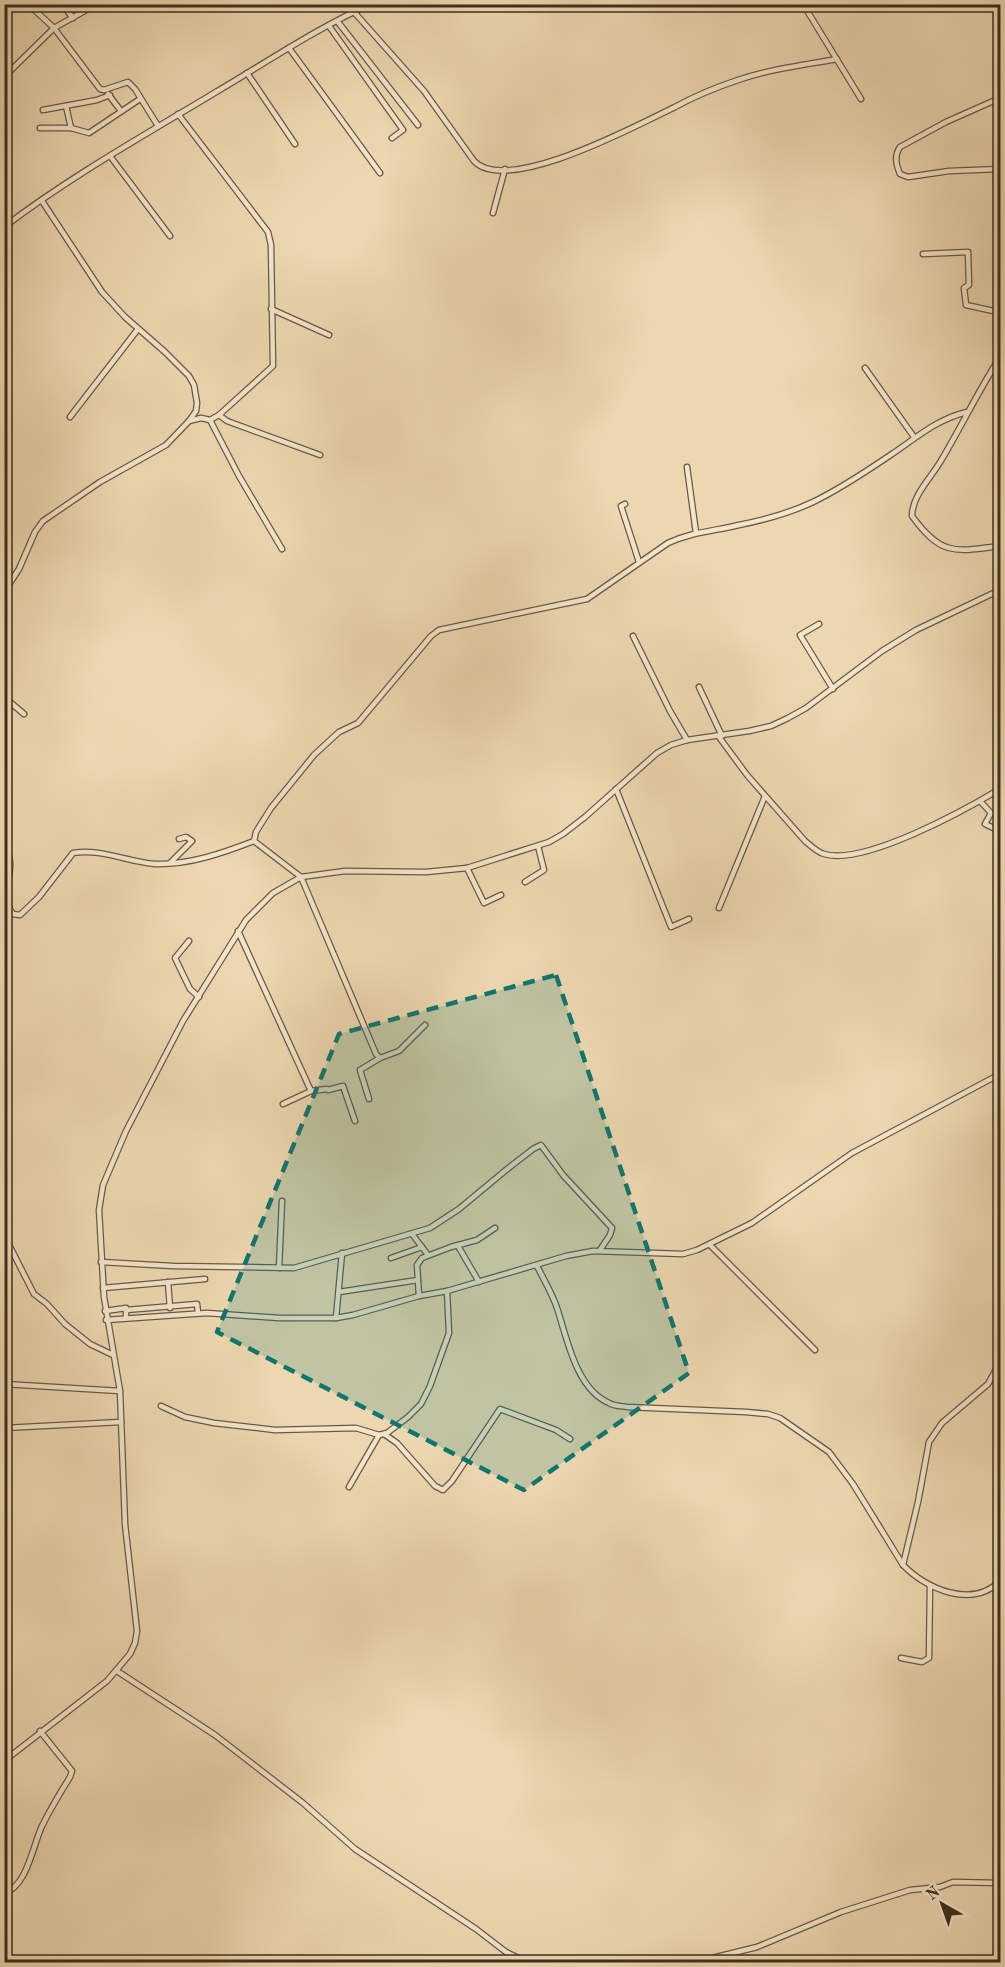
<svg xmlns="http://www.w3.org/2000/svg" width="1005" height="1967" font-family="'Old Standard TT',serif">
<rect width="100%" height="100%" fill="#edd7b0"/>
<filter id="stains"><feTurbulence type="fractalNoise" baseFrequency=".00333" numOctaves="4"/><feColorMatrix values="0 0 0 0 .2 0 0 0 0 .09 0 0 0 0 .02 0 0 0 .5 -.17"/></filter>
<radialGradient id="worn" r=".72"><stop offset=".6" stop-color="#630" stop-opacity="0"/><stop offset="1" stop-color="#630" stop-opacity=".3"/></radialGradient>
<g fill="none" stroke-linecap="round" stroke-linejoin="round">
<defs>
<g id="minor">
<polyline points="28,4 54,28 100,89 104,90 128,82 135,89 158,126"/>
<polyline points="62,4 73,18"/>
<polyline points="345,4 351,13"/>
<polyline points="803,4 861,99"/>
<path d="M 354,12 L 424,91 L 474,161 C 507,196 639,124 675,107 C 695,96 717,87 738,80 C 770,69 804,65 837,59"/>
<polyline points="338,22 418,125"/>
<polyline points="329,26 403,130 392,138"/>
<polyline points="289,48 380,173"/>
<polyline points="247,73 295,144"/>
<polyline points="4,77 54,28 97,4"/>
<polyline points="108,94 121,111"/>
<path d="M 1000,98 L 946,122 L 900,147 C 894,156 896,164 900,174 L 908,177 L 949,171 L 1000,169"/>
<polyline points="66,106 71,128"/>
<polyline points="43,110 97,100 110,95"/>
<polyline points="178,114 268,232 271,245 273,366 219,415 210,420 201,418 189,421"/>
<polyline points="40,128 71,128 89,133 140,99"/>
<polyline points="110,156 170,236"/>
<polyline points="493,213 505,169"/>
<path d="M 4,227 C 71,176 145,135 216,92 C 267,62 317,28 371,4"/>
<polyline points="923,254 968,252 969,285 964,288 966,305 998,312 1000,320"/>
<polyline points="271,309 329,335"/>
<path d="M 1000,357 C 979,390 962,425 942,459 C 932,477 912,495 912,516 C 941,556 955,552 1000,546"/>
<polyline points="865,368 914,437"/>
<polyline points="219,415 227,421 320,455"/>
<polyline points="70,417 138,329"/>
<polyline points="210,420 239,476 282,549"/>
<polyline points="687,467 696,533"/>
<polyline points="625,504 621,506 639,562"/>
<polyline points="4,592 19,569 35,532 43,521 100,482 166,445 189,421 196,411 197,403 194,385 189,376 165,352 125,317 102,292 42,201"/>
<polyline points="819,624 800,635 833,689"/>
<polyline points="633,636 670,711 687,740"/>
<polyline points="699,687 722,736"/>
<polyline points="4,697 24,714"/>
<path d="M 719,737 L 747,775 L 805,841 C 811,846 817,852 824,854 C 864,866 965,810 1000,789"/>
<polyline points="616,789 671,927 689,919"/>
<polyline points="980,801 991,813 985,824 1000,831"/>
<path d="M 254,841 L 256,832 L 271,808 L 314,755 L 339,732 L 358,723 L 431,636 L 439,630 L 587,599 L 668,543 C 691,532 715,531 739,525 C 764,520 790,513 813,502 C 840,489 867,471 892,454 C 916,438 937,419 967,412"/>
<path d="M 4,842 C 7,848 9,855 10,862 C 11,881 0,897 13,914 L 20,915 L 39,897 L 73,853 C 100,848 128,862 155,864 C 189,865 223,853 254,841 L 301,877 L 376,1054 L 380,1058 L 399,1051 L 425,1025"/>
<polyline points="170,863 192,841 186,837 179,839"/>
<polyline points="467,868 484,903 501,895"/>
<polyline points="525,882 544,870 538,846"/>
<polyline points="719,908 765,796"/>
<polyline points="238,931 311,1091"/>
<polyline points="189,941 175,958 190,989 199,997"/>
<polyline points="369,1099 360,1070 380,1058"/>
<polyline points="283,1104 311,1091 327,1089 328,1090 343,1086 355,1121"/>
<polyline points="412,1234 428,1255"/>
<polyline points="4,1235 34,1294 47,1304 65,1324 90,1344 113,1355"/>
<polyline points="710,1245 815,1350"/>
<polyline points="458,1246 479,1282"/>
<polyline points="391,1258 422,1247"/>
<polyline points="101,1262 173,1266 294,1268 430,1228 459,1209 506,1170 533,1149 541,1145 563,1175 612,1228 610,1235 600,1250"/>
<path d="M 537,1266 C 544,1280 552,1293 557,1308 C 567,1338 576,1389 609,1403 C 614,1406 621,1406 627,1407 L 746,1412 L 768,1414 L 780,1418 L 829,1452 L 853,1484 L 903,1565 C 926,1589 972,1609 1000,1581"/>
<polyline points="279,1268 282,1201"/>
<polyline points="168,1282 170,1308"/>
<polyline points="103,1288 205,1279"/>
<polyline points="339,1292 418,1280"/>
<polyline points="419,1296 417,1265 422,1258 451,1247 477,1240 495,1228"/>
<polyline points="126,1310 197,1304 198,1313"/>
<polyline points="105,1311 126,1308 126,1318"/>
<polyline points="336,1318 342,1253"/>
<polyline points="106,1320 207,1313 279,1318 336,1318 353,1315 419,1296 447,1291 566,1256 593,1251 683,1254 697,1250 752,1223 852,1153 1000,1074"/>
<polyline points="4,1384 120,1391"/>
<polyline points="161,1406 185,1417 214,1423 275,1430 356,1428 379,1435 387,1433 408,1417 421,1404 430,1386 449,1333 447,1291"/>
<polyline points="4,1428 121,1422"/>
<polyline points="384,1434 397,1443 435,1486 443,1490 452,1481 500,1409 556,1430 570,1439"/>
<polyline points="349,1487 379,1435"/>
<polyline points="903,1565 918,1502 929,1442 942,1423 988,1384 1000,1362"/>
<polyline points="901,1658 922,1662 929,1658 930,1586"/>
<polyline points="117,1671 215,1735 303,1803 355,1849 476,1929 506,1952 526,1962"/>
<polyline points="4,1761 107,1681 130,1654 135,1643 137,1631 125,1524 120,1391 104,1297 99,1210 103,1185 126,1131 183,1021 246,920 273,893 301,877 345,871 426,872 467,868 549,842 563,834 585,817 657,753 671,745 687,740 749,731 771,726 788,718 806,708 882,651 916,630 1000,590"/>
<path d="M 4,1893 C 27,1887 33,1845 42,1826 C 50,1810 60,1793 70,1777 L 72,1771 L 40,1731"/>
<polyline points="696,1962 757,1947 841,1912 910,1890 940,1887 953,1882 1000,1883"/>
</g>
</defs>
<use href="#minor" stroke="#6a5944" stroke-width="7"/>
<use href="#minor" stroke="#f3e5cc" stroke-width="4.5"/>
</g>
<path fill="#0f766e" fill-opacity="0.2" stroke="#0f766e" stroke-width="4.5" stroke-dasharray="12 8" stroke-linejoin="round" d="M 556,975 L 689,1373 L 524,1490 L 217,1332 L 339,1034 Z"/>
<rect width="1005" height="1967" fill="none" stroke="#edd7b0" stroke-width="24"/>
<rect x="6" y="6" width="993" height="1955" fill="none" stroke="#3e2f20" stroke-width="3"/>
<rect x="12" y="12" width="981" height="1943" fill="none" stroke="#3e2f20" stroke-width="1.5"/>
<g transform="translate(942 1904) rotate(320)" stroke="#f3e5cc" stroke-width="4.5" paint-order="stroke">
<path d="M0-4.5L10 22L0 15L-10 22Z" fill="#3e2f20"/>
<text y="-9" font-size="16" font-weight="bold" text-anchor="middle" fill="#3e2f20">N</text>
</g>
<rect width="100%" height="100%" filter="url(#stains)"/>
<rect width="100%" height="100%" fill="url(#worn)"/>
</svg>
